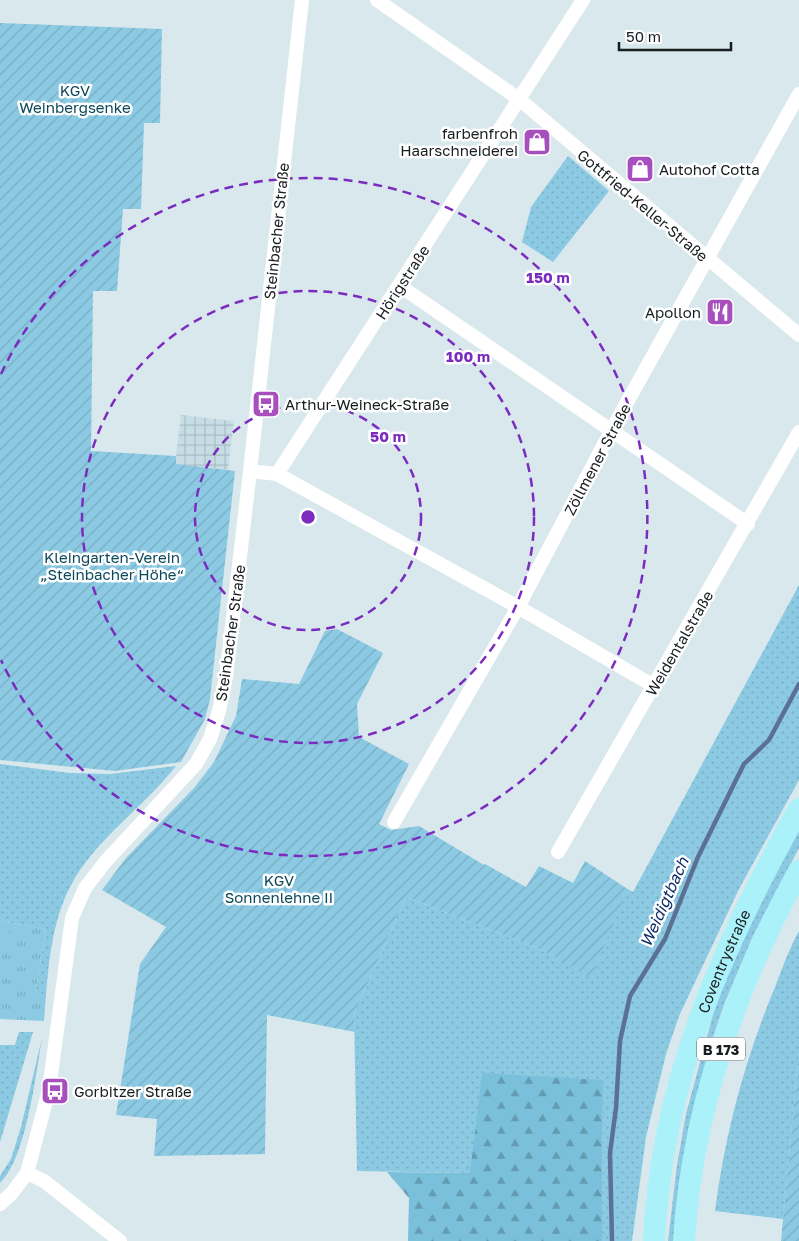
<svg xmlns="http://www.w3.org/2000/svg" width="799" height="1241" font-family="'Golos Text',sans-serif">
<defs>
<pattern id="industrial-grid" width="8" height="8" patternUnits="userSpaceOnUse" patternTransform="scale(1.25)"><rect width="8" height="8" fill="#c7dde6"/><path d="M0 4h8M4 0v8" fill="none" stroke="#aabdc5"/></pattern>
<pattern id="grass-dots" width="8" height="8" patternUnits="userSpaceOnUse" patternTransform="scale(1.25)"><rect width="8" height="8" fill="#8ccae3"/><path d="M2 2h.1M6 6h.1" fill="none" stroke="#78adc2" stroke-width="1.8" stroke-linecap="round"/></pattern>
<pattern id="forest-firs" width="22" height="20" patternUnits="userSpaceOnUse" patternTransform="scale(1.25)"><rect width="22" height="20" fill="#7ac0db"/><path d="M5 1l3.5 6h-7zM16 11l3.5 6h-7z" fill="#639bb1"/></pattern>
<pattern id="park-tufts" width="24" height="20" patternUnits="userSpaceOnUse" patternTransform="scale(1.25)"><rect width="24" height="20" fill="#8ccae3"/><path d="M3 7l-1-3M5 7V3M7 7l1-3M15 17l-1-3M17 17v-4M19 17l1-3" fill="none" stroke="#78adc2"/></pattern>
<pattern id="garden-furrows" width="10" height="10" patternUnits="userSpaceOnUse" patternTransform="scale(1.25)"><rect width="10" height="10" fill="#8ccae3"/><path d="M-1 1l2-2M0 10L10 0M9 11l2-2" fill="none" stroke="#78adc2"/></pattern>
</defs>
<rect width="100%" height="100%" fill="#d9e8ed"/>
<polygon fill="url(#industrial-grid)" points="181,415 234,421 228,470 175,464"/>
<g fill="url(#grass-dots)">
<polygon points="568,156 609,191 553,262 522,242 531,207"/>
<polygon points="799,585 799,780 739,889 679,1016 666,1054 646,1137 632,1241 602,1241 603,1080 471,1173 357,1171 354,1015 406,897 542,950 591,977 626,888 633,892"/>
<path d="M 0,764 L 70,773 L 110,774 L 176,766 C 143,808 94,840 70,887 C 53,920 49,959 46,995 L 35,995 L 46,929 L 0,921 Z"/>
<polygon points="799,825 799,848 753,936 725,1002 711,1043 674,1241 668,1241 677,1165 686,1114 721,985"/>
<path d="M 799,931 L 799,1051 L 783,1219 L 715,1211 C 725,1133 745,1059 775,987 C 782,969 789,949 799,931 Z"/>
<polygon points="19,1032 33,1032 0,1142 0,1045 15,1045"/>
<path d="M 42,1038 C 36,1074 26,1159 0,1183 L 0,1176 L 11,1159 L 21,1127 Z"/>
</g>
<polygon fill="url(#forest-firs)" points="482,1073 603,1080 602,1241 408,1241 409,1198 387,1172 470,1173"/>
<polygon fill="url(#park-tufts)" points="0,921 46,929 35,995 46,995 44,1021 0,1019"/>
<g fill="url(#garden-furrows)">
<polygon points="0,23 162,29 160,123 144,123 141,209 123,209 117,291 93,291 91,451 176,456 176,464 235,471 210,699 205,719 181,762 115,771 0,760"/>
<polygon points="337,629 383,653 357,704 359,737 409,764 379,824 391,830 419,826 484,865 485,864 526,887 539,866 573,883 585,861 626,888 624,897 591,978 542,950 406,897 354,1015 355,1032 267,1015 265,1154 154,1156 157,1119 116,1115 140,964 166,927 102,890 126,858 194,788 214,762 236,716 242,679 299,684 325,631"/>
<polygon points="799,1051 799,1241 781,1241 783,1219"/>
</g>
<polygon fill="#8ccae3" points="0,928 10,929 5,953 0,952"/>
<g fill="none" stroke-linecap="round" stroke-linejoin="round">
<polyline stroke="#5b7093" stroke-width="4.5" points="612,1241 610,1153 616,1108 620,1041 630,996 665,939 698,857 736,780 744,764 769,740 799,684"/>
<g stroke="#fff" stroke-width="14">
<polyline points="377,0 519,99 799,335"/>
<polyline points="400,286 748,524"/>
<polyline points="250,471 277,474 583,0"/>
<polyline points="277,474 518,607 654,686"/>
<polyline points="394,822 518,607 611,431 799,94"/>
<polyline points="558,852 799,432"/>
<polyline points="27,1173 44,1181 120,1241"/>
<polyline points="0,1204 12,1193 27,1173 49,1090 72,918 85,888 106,861 196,764 210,739 219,711 226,677 250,471 302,0"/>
</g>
<g stroke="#aaf1fa" stroke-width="22">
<path id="s1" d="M 654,1241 C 661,1083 723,944 799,809"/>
<path d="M 684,1241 C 692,1110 736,985 799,871"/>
</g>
</g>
<g fill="none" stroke="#7b2cbf" stroke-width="2.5" stroke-dasharray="9 6">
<circle cx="308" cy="517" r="113"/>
<circle cx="308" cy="517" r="226"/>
<path d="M1 374A339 339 0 1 1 1 660"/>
</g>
<defs>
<symbol id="shop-square" viewBox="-11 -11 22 22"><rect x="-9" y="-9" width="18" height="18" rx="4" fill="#a750bd" stroke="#fff"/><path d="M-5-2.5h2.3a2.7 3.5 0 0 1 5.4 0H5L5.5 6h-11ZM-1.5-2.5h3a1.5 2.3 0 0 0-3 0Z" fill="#fff"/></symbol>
<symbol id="restaurant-square" viewBox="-11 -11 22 22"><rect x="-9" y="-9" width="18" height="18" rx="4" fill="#a750bd" stroke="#fff"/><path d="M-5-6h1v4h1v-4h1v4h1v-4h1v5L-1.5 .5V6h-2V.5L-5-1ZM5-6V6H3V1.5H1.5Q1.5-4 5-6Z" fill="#fff"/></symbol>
<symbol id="bus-square" viewBox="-11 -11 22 22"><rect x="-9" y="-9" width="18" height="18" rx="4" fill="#a750bd" stroke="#fff"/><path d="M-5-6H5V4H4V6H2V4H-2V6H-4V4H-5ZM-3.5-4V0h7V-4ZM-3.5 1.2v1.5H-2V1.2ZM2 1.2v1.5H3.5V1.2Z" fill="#fff"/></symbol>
</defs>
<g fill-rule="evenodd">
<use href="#shop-square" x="521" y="126" width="32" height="32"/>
<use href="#shop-square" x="624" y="153" width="32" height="32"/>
<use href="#restaurant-square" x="704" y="296" width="32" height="32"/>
<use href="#bus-square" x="250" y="388" width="32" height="32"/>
<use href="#bus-square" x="39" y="1075" width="32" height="32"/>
</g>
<g text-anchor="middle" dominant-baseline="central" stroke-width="5" stroke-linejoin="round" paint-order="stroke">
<rect fill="#fff" stroke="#5d6162" stroke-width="1" x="697" y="1037.5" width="48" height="23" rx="4"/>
<g font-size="14" font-weight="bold" fill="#181d1f">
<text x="721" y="1049">B 173</text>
</g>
<g font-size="15" fill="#0c495c" stroke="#fff">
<text x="75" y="90">KGV<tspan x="75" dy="17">Weinbergsenke</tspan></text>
<text x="112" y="557">Kleingarten-Verein<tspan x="112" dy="17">„Steinbacher Höhe“</tspan></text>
<text x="279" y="880">KGV<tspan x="279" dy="17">Sonnenlehne II</tspan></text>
</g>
<g font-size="15" fill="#181d1f" stroke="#fff" text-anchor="start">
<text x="518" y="133" text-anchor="end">farbenfroh<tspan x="518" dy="17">Haarschneiderei</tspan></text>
<text x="659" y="169">Autohof Cotta</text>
<text x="701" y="312" text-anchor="end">Apollon</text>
<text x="285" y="404">Arthur-Weineck-Straße</text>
<text x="74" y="1091">Gorbitzer Straße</text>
</g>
<g font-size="15" fill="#181d1f" stroke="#fff">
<text transform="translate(643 205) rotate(40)">Gottfried-Keller-Straße</text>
<text transform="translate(276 231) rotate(-84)">Steinbacher Straße</text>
<text transform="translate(402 282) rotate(-57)">Hörigstraße</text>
<text transform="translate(597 459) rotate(-62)">Zöllmener Straße</text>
<text transform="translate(230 633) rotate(-82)">Steinbacher Straße</text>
<text transform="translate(679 643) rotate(-60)">Weidentalstraße</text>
<text stroke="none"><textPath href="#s1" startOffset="290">Coventrystraße</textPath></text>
</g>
<g font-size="16" font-style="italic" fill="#0f2c68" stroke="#fff">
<text transform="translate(664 902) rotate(-66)">Weidigtbach</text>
</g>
</g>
<circle cx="308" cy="517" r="8" fill="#7b2cbf" stroke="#fff" stroke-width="2.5"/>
<g font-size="15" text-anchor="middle" font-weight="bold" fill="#7b2cbf" stroke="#fff" stroke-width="5" stroke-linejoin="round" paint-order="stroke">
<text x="548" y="283">150 m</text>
<text x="468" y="362">100 m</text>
<text x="388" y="442">50 m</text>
</g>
<path d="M619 42v8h112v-8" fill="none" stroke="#181d1f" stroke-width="2.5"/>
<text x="626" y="42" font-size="15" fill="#181d1f" stroke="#ffffff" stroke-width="4" paint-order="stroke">50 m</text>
</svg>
